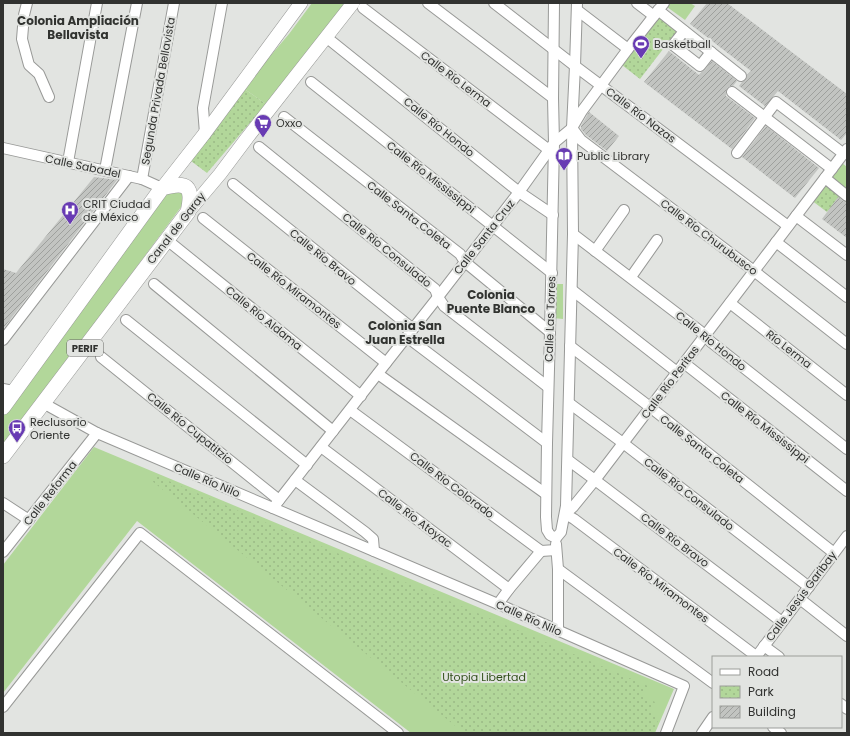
<svg xmlns="http://www.w3.org/2000/svg" width="850" height="736" font-family="Poppins,sans-serif">
<defs>
<pattern id="park-dots" width="8" height="8" patternUnits="userSpaceOnUse"><rect width="8" height="8" fill="#b2d79a"/><path d="M2 2h.1M6 6h.1" fill="none" stroke="#9ab985" stroke-width="1.8" stroke-linecap="round"/></pattern>
<pattern id="building-hatch" width="6" height="6" patternUnits="userSpaceOnUse"><rect width="6" height="6" fill="#c2c4c1"/><path d="M-1 1l2-2M0 6l6-6M5 7l2-2" fill="none" stroke="#9ea09d"/></pattern>
</defs>
<rect width="100%" height="100%" fill="#e2e4e1"/>
<g fill="#b2d79a">
<polygon points="312,3 345,3 266,104 243,88 289,34"/>
<polygon points="670,3 690,3 695,6 685,20 667,7"/>
<polygon points="842,163 847,167 847,190 831,177"/>
<polygon points="169,189 184,191 184,203 3,447 3,414"/>
<polygon points="553,284 563,284 563,319 553,318"/>
<polygon points="94,447 674,689 655,733 411,733 137,521 3,693 3,565"/>
</g>
<g fill="url(#park-dots)">
<polygon points="659,17 677,31 640,79 622,65"/>
<polygon points="243,88 266,104 207,173 191,161"/>
<polygon points="826,181 847,197 847,203 839,197 827,212 811,200"/>
<polygon points="157,476 648,686 643,696 655,702 650,712 659,718 653,733 464,733 152,481"/>
</g>
<g fill="url(#building-hatch)">
<polygon points="707,3 727,3 847,94 847,133 841,140 778,91 765,106 739,86 742,82 746,80 747,75 751,71 690,24"/>
<polygon points="669,51 699,75 702,72 705,70 712,61 737,81 733,86 730,86 727,88 726,92 726,96 755,118 732,149 644,82"/>
<polygon points="589,112 619,136 607,151 586,135 581,129 581,126"/>
<polygon points="766,126 819,168 795,198 742,157"/>
<polygon points="94,177 117,180 3,329 3,269 16,273"/>
<polygon points="838,197 843,201 847,203 847,238 822,219"/>
</g>
<g fill="none" stroke-linecap="round" stroke-linejoin="round">
<defs>
<g id="minor">
<polyline points="27,3 24,15 22,39 29,65 39,74 49,97"/>
<polyline points="428,3 553,98"/>
<polyline points="494,3 575,66 788,226"/>
<polyline points="554,3 553,98 554,143 550,332 547,443 546,517 547,530 550,535 556,538"/>
<polyline points="637,3 654,16"/>
<polyline points="363,8 549,150"/>
<polyline points="577,10 628,49"/>
<polyline points="658,10 741,76"/>
<polyline points="684,31 673,45 700,66 711,52"/>
<polyline points="326,37 519,192 553,215"/>
<polyline points="311,82 552,273"/>
<polyline points="732,92 832,169"/>
<polyline points="284,117 460,254 465,262 550,332"/>
<polyline points="572,128 581,140 754,271 847,344"/>
<polyline points="205,133 203,108 222,3"/>
<polyline points="259,147 435,289 438,297 444,306 548,387"/>
<polyline points="3,148 142,179 162,188"/>
<polyline points="737,153 776,102 844,154"/>
<polyline points="68,162 97,3"/>
<polyline points="105,170 137,3"/>
<polyline points="825,178 847,196"/>
<polyline points="142,179 174,3"/>
<polyline points="233,184 413,329"/>
<polyline points="796,216 847,255"/>
<polyline points="203,218 386,363"/>
<polyline points="573,234 700,331 711,342 847,449"/>
<polyline points="167,240 361,396"/>
<polyline points="776,242 847,297"/>
<polyline points="595,251 624,210"/>
<polyline points="631,277 657,240"/>
<polyline points="154,284 333,431"/>
<polyline points="572,290 677,372"/>
<polyline points="730,303 847,395"/>
<polyline points="126,320 307,465"/>
<polyline points="407,337 547,443"/>
<polyline points="3,340 129,176"/>
<polyline points="570,346 650,407 834,553"/>
<polyline points="101,357 279,500"/>
<polyline points="684,363 847,491"/>
<polyline points="378,374 546,494"/>
<polyline points="3,389 13,391"/>
<polyline points="43,403 97,433 498,604 684,686 666,733"/>
<polyline points="569,403 623,443 809,587"/>
<polyline points="350,410 541,551 556,550"/>
<polyline points="321,447 509,589"/>
<polyline points="568,460 595,480 782,622"/>
<polyline points="295,480 365,532 373,539 374,551"/>
<polyline points="3,503 29,520"/>
<polyline points="273,508 386,363 438,297 519,192 554,143 572,128 582,111 628,49 664,3"/>
<polyline points="565,514 573,507 595,480 847,149"/>
<polyline points="565,514 574,519 756,656"/>
<polyline points="556,538 561,532 566,506 573,234 572,128 575,66 577,3"/>
<polyline points="556,544 558,569 558,631"/>
<polyline points="3,552 97,433"/>
<polyline points="558,569 713,683"/>
<polyline points="800,599 847,636"/>
<polyline points="498,604 509,589 541,551"/>
<polyline points="764,646 779,657"/>
<polyline points="756,657 847,536"/>
<polyline points="841,704 847,709"/>
<polyline points="3,707 140,533 398,733"/>
<polyline points="773,727 781,733"/>
<polyline points="702,733 713,717"/>
</g>
<g id="major">
<polyline points="162,188 205,133 301,3"/>
<polyline points="188,212 220,174 247,138 353,3"/>
</g>
<path id="highway" d="M 3,407 L 162,188 C 187,181 194,186 188,212 L 3,456"/>
</defs>
<use href="#minor" stroke="#989997" stroke-width="12"/>
<use href="#major" stroke="#989997" stroke-width="14"/>
<use href="#highway" stroke="#989997" stroke-width="16"/>
<use href="#minor" stroke="#fff" stroke-width="10"/>
<use href="#major" stroke="#fff" stroke-width="13"/>
<use href="#highway" stroke="#fff" stroke-width="15"/>
</g>
<defs>
<symbol id="stadium-pin" viewBox="-11 -11 22 30"><path d="M0 17L-7.5 6A9.5 9.5 0 1 1 7.5 6Z" fill="#683bb3" stroke="#e2e4e1"/><path d="M0-5a6.5 5 0 1 0 0 10a6.5 5 0 1 0 0-10ZM-3.5-1.8h7v3.6h-7Z" fill="#fff"/></symbol>
<symbol id="supermarket-pin" viewBox="-11 -11 22 30"><path d="M0 17L-7.5 6A9.5 9.5 0 1 1 7.5 6Z" fill="#683bb3" stroke="#e2e4e1"/><path d="M-6-5.5h2.5l.6 2H6L4.5 2H-2.5L-4.4-4H-6ZM-1.5 3.2a1.3 1.3 0 1 0 .1 0ZM3 3.2a1.3 1.3 0 1 0 .1 0Z" fill="#fff"/></symbol>
<symbol id="library-pin" viewBox="-11 -11 22 30"><path d="M0 17L-7.5 6A9.5 9.5 0 1 1 7.5 6Z" fill="#683bb3" stroke="#e2e4e1"/><path d="M-6-4Q-3-5.5-.7-3.5V5Q-3 3-6 4ZM6-4Q3-5.5 .7-3.5V5Q3 3 6 4Z" fill="#fff"/></symbol>
<symbol id="hospital-pin" viewBox="-11 -11 22 30"><path d="M0 17L-7.5 6A9.5 9.5 0 1 1 7.5 6Z" fill="#683bb3" stroke="#e2e4e1"/><path d="M-5-5h3v3.5h4V-5h3V5h-3V1.5h-4V5h-3Z" fill="#fff"/></symbol>
<symbol id="bus-pin" viewBox="-11 -11 22 30"><path d="M0 17L-7.5 6A9.5 9.5 0 1 1 7.5 6Z" fill="#683bb3" stroke="#e2e4e1"/><path d="M-5-6H5V4H4V6H2V4H-2V6H-4V4H-5ZM-3.5-4V0h7V-4ZM-3.5 1.2v1.5H-2V1.2ZM2 1.2v1.5H3.5V1.2Z" fill="#fff"/></symbol>
</defs>
<g fill-rule="evenodd">
<use href="#stadium-pin" x="631" y="34" width="20" height="27"/>
<use href="#supermarket-pin" x="253" y="113" width="20" height="27"/>
<use href="#library-pin" x="554" y="146" width="20" height="27"/>
<use href="#hospital-pin" x="60" y="200" width="20" height="27"/>
<use href="#bus-pin" x="7" y="418" width="20" height="27"/>
</g>
<g text-anchor="middle" dominant-baseline="central" stroke-width="4" stroke-linejoin="round" paint-order="stroke">
<rect fill="#e2e4e1" stroke="#666765" stroke-width="1" x="67" y="340" width="36" height="16" rx="3"/>
<g font-size="10" font-weight="bold" fill="#313230">
<text x="85" y="348">PERIF</text>
</g>
<g font-size="11" fill="#313230" stroke="#e2e4e1" text-anchor="start">
<text x="654" y="44">Basketball</text>
<text x="276" y="123">Oxxo</text>
<text x="577" y="156">Public Library</text>
<text x="83" y="204">CRIT Ciudad<tspan x="83" dy="13">de México</tspan></text>
<text x="30" y="422">Reclusorio<tspan x="30" dy="13">Oriente</tspan></text>
</g>
<g font-size="11" fill="#313230" stroke="#e2e4e1">
<text transform="translate(456 79) rotate(37)">Calle Río Lerma</text>
<text transform="translate(158 91) rotate(-80)">Segunda Privada Bellavista</text>
<text transform="translate(641 115) rotate(37)">Calle Río Nazas</text>
<text transform="translate(439 127) rotate(39)">Calle Río Hondo</text>
<text transform="translate(83 166) rotate(12)">Calle Sabadel</text>
<text transform="translate(431 177) rotate(38)">Calle Río Mississippi</text>
<text transform="translate(409 215) rotate(38)">Calle Santa Coleta</text>
<text transform="translate(176 228) rotate(-52)">Canal de Garay</text>
<text transform="translate(484 237) rotate(-52)">Calle Santa Cruz</text>
<text transform="translate(709 237) rotate(37)">Calle Río Churubusco</text>
<text transform="translate(387 250) rotate(39)">Calle Río Consulado</text>
<text transform="translate(323 257) rotate(39)">Calle Río Bravo</text>
<text transform="translate(294 290) rotate(38)">Calle Río Miramontes</text>
<text transform="translate(264 318) rotate(39)">Calle Río Aldama</text>
<text transform="translate(550 319) rotate(-88)">Calle Las Torres</text>
<text transform="translate(711 341) rotate(39)">Calle Río Hondo</text>
<text transform="translate(789 349) rotate(38)">Río Lerma</text>
<text transform="translate(670 382) rotate(-53)">Calle Río Peritas</text>
<text transform="translate(765 427) rotate(38)">Calle Río Mississippi</text>
<text transform="translate(190 428) rotate(39)">Calle Río Cupatitzio</text>
<text transform="translate(702 449) rotate(38)">Calle Santa Coleta</text>
<text transform="translate(207 480) rotate(23)">Calle Río Nilo</text>
<text transform="translate(452 485) rotate(37)">Calle Río Colorado</text>
<text transform="translate(50 493) rotate(-52)">Calle Reforma</text>
<text transform="translate(689 494) rotate(38)">Calle Río Consulado</text>
<text transform="translate(415 518) rotate(37)">Calle Río Atoyac</text>
<text transform="translate(675 540) rotate(37)">Calle Río Bravo</text>
<text transform="translate(661 585) rotate(37)">Calle Río Miramontes</text>
<text transform="translate(801 596) rotate(-53)">Calle Jesús Garibay</text>
<text transform="translate(529 618) rotate(24)">Calle Río Nilo</text>
</g>
<g font-size="11" fill="#32501b" stroke="#e2e4e1">
<text x="484" y="677">Utopia Libertad</text>
</g>
<g font-size="12" font-weight="bold" fill="#313330" stroke="#e2e4e1">
<text x="78" y="20">Colonia Ampliación<tspan x="78" dy="14">Bellavista</tspan></text>
<text x="491" y="294">Colonia<tspan x="491" dy="14">Puente Blanco</tspan></text>
<text x="405" y="325">Colonia San<tspan x="405" dy="14">Juan Estrella</tspan></text>
</g>
</g>
<rect width="850" height="736" fill="none" stroke="#313230" stroke-width="8"/>
<rect x="712" y="656" width="130" height="72" fill="#e2e4e1" stroke="#9b9d9a"/>
<rect x="720" y="669" width="20" height="6" fill="#ffffff" stroke="#9b9d9a"/>
<text x="748" y="676" font-size="12" fill="#313230">Road</text>
<rect x="720" y="686" width="20" height="12" fill="url(#park-dots)" stroke="#9b9d9a"/>
<text x="748" y="696" font-size="12" fill="#313230">Park</text>
<rect x="720" y="706" width="20" height="12" fill="url(#building-hatch)" stroke="#9b9d9a"/>
<text x="748" y="716" font-size="12" fill="#313230">Building</text>
</svg>
